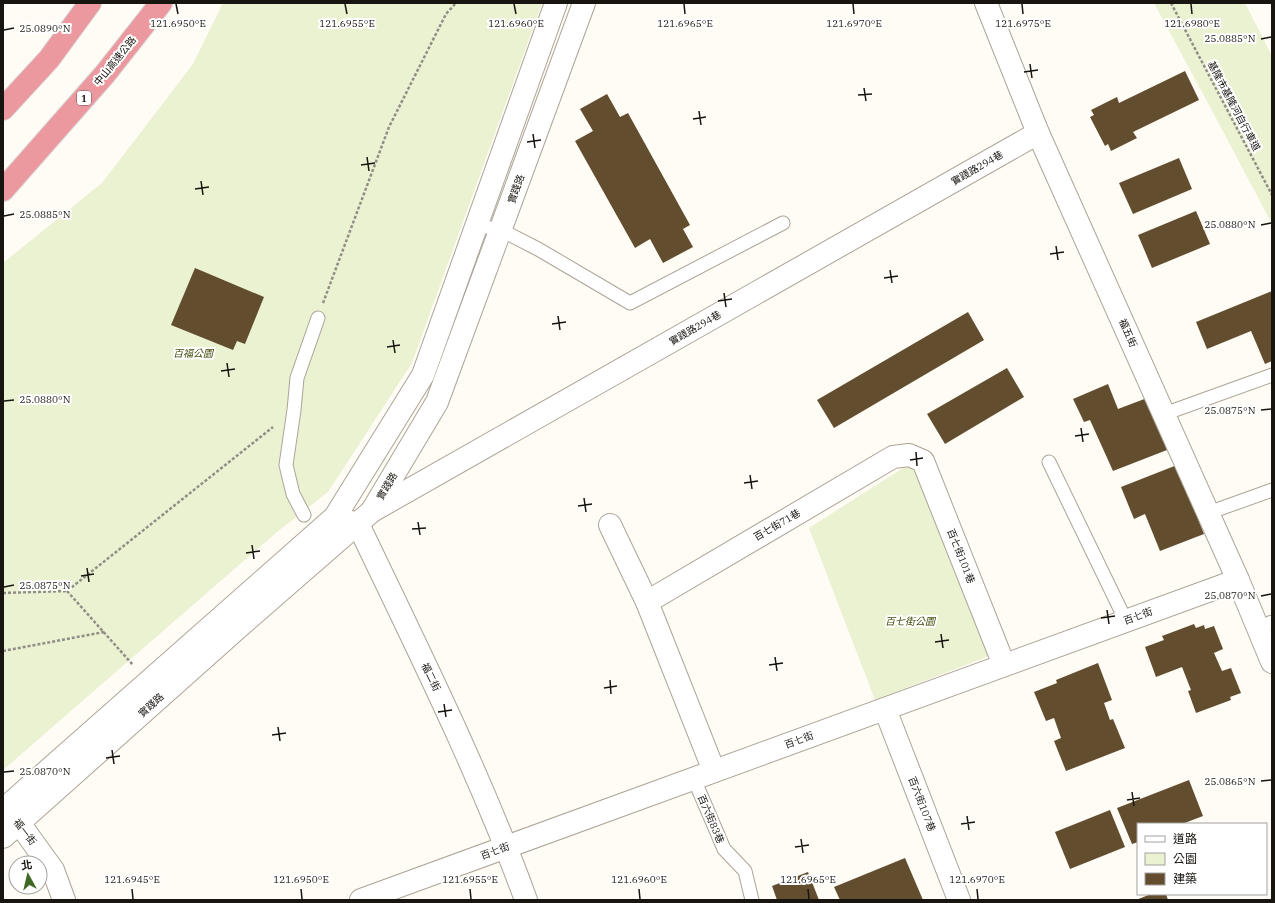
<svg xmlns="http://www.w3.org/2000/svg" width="1275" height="903" font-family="'IBM Plex Serif','Noto Sans TC',serif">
<rect width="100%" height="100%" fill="#fffbf5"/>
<g fill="#ebf2d1">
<polygon points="223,3 542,3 412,363 328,492 277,532 3,770 3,263 102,183 193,64"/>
<polygon points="1154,3 1245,3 1272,56 1272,224 1216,118"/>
<polygon points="911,463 989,656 875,700 809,528"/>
</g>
<g fill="#624e2f">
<polygon points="1185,71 1199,100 1133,132 1137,138 1111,151 1108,144 1105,146 1090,117 1094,115 1091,110 1117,97 1119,103"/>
<polygon points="607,94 620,117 628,113 690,225 683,229 693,247 663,263 650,239 635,248 575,141 593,131 580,109"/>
<polygon points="1179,158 1192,189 1133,214 1119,183"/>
<polygon points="1196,211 1210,244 1152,268 1138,235"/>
<polygon points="195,268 264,297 245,344 237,341 233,350 171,325"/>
<polygon points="1272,291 1272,361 1265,364 1251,331 1207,349 1196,322"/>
<polygon points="968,312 984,340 834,428 817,400"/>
<polygon points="1007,368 1024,397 945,444 927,414"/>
<polygon points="1108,384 1118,409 1147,398 1167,450 1113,471 1090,420 1084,422 1073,399"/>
<polygon points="1177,465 1204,534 1160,551 1145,514 1134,519 1121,487"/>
<polygon points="1194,624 1196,628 1204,625 1205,629 1214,626 1223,649 1214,653 1222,671 1231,668 1241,693 1230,697 1231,700 1196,713 1188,691 1191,690 1182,667 1156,677 1145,647 1164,640 1162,636"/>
<polygon points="1098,663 1112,700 1104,703 1110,720 1113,719 1125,748 1066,771 1054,741 1061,738 1054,718 1046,721 1034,692 1057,683 1056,680"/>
<polygon points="1189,780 1203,816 1182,824 1138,824 1138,842 1132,844 1117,808"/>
<polygon points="1110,810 1125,847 1070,869 1055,832"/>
<polygon points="905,858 923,900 840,900 834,887"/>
<polygon points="808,872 819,900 777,900 772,886"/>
<polygon points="1151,894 1166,894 1168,900 1136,900"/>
</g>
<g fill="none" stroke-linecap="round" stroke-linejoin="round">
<defs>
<g id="service">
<polyline points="476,225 501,230 538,249 630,303 783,223"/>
<polyline points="1164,414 1272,375"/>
<polyline points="1049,462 1126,621"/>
<polyline points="1208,513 1272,490"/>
<polyline points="304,515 293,494 286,465 294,410 297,378 318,318"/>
<polyline points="1258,628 1272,622"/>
<polyline points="694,779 724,849 745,871 752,900"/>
</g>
<g id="minor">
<polyline points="986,3 1038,133 1238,580 1272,662"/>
<polyline points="372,511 1038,133"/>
<path d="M 340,519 L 358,524 C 417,648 479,771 526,900"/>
<polyline points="610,525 647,602 714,771"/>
<polyline points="647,602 893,457 909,455 923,461 1004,665"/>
<polyline points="885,709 959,900"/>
<polyline points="6,810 19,823 53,870 64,900"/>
<polyline points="361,900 1238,580"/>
</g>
<g id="tertiary">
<polyline points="3,810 335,517 423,375 556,3"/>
<polyline points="3,837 242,624 372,511 437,402 584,3"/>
</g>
<g id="motorway">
<polyline points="3,109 49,59 90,3"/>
<polyline points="3,190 105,74 161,3"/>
</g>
</defs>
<use href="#service" stroke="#aca497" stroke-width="15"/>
<use href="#minor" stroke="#aca497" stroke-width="24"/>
<use href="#tertiary" stroke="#aca497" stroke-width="24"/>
<use href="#motorway" stroke="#dadad9" stroke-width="24"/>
<g stroke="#918e88" stroke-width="2.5" stroke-dasharray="3 2" stroke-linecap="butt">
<polyline points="1171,3 1272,195"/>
<polyline points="323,303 389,127 446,14 456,3"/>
<polyline points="67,591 133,665"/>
<polyline points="3,593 67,591 273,427"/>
<polyline points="3,651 104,632"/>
</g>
<use href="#service" stroke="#fff" stroke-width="13"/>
<use href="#minor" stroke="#fff" stroke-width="22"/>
<use href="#tertiary" stroke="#fff" stroke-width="22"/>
<use href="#motorway" stroke="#eb989f" stroke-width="22"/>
</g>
<path fill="none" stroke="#181510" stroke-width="1.5" d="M 176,4 L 178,14M 345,4 L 347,14M 514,4 L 516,14M 684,4 L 685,14M 853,4 L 854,14M 1022,4 L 1023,14M 1191,4 L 1192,14M 4,30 L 14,28M 1261,39 L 1271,37M 1030,64 L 1032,78M 1024,72 L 1038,70M 864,88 L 866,101M 858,95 L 872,94M 699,111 L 701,125M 693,119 L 706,117M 533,134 L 535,148M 527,142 L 541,140M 367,157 L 369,171M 361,165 L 375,163M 201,181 L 203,195M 195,189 L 209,187M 4,216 L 14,214M 1261,225 L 1271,223M 1056,246 L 1058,260M 1050,254 L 1064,252M 890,270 L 892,283M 884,278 L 898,276M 724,293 L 726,307M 718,301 L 732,299M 558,316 L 560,330M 552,324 L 566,322M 393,340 L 395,353M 387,347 L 400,345M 227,363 L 229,377M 221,371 L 235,369M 4,401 L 14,400M 1261,410 L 1271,409M 1081,428 L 1083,442M 1075,436 L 1089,434M 916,452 L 917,466M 910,460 L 923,458M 750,475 L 752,489M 744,483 L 758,481M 584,498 L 586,512M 578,506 L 592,504M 418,522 L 420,535M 412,529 L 426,528M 252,545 L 254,559M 246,553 L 260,551M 87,568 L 89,582M 81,576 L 94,574M 4,587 L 14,585M 1261,596 L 1271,594M 1107,610 L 1109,624M 1101,618 L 1115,616M 941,634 L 943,648M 935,642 L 949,640M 775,657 L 777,671M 769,665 L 783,663M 610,680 L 611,694M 604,688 L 617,686M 444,704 L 446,717M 438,712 L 452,710M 278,727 L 280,741M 272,735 L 286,733M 112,750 L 114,764M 106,758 L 120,756M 4,772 L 14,771M 1261,781 L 1271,780M 1132,792 L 1134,806M 1127,800 L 1140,798M 967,816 L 969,830M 961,824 L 975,822M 801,839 L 803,853M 795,847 L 809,845M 132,889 L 133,899M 301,889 L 302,899M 470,889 L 471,899M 639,889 L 640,899M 808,889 L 809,899M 977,889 L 978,899"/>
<g text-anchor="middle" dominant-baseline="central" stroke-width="4" stroke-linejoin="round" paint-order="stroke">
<rect fill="#fff" stroke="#5d5b58" stroke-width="1" x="77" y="91" width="14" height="14" rx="3"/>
<g font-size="9" font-weight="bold" fill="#181510">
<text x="84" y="98">1</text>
</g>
<g font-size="10" fill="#181510" stroke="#fff">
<text transform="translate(115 61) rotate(-51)">中山高速公路</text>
<text transform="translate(1234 106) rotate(62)">基隆市基隆河自行車道</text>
<text transform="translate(977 168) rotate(-30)">實踐路294巷</text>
<text transform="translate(516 189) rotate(-70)">實踐路</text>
<text transform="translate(695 328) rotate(-30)">實踐路294巷</text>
<text transform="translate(1128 333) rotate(66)">福五街</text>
<text transform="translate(387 486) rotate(-59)">實踐路</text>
<text transform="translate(777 525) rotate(-30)">百七街71巷</text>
<text transform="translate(961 556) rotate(68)">百七街101巷</text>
<text transform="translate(1138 616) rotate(-20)">百七街</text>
<text transform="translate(431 677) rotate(64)">福二街</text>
<text transform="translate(151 705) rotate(-42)">實踐路</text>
<text transform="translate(799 740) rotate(-20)">百七街</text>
<text transform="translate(922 804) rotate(69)">百六街107巷</text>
<text transform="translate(711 819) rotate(67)">百六街83巷</text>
<text transform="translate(25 832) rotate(52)">福一街</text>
<text transform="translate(495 851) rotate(-20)">百七街</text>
</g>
<g font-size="10" font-style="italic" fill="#424a09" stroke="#fff">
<text x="193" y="353">百福公園</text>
<text x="910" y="621">百七街公園</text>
</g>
</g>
<g font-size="10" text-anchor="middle" fill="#181510" stroke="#fff" stroke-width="4" stroke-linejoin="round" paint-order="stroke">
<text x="178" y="27">121.6950°E</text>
<text x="347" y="27">121.6955°E</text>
<text x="516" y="27">121.6960°E</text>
<text x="685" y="27">121.6965°E</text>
<text x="854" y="27">121.6970°E</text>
<text x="1023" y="27">121.6975°E</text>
<text x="1192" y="27">121.6980°E</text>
<text x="45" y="32">25.0890°N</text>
<text x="1230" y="42">25.0885°N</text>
<text x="45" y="218">25.0885°N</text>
<text x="1230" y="228">25.0880°N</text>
<text x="45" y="403">25.0880°N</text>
<text x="1230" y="414">25.0875°N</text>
<text x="45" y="589">25.0875°N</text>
<text x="1230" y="599">25.0870°N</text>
<text x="45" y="775">25.0870°N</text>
<text x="1230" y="785">25.0865°N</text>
<text x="132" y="883">121.6945°E</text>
<text x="301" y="883">121.6950°E</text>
<text x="470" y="883">121.6955°E</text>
<text x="639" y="883">121.6960°E</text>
<text x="808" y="883">121.6965°E</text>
<text x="977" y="883">121.6970°E</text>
</g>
<rect width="1275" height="903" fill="none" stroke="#181510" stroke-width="8"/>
<rect x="1137" y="823" width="130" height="72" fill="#ffffff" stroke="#a3a19f"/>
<rect x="1145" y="836" width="20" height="6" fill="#ffffff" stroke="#a3a19f"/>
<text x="1173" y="843" font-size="12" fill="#181510">道路</text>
<rect x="1145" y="853" width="20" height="12" fill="#ebf2d1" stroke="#a3a19f"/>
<text x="1173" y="863" font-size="12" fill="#181510">公園</text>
<rect x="1145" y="873" width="20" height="12" fill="#624e2f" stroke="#a3a19f"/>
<text x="1173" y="883" font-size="12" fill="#181510">建築</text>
<g transform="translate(28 875) rotate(352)"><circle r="19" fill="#ffffff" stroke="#a3a19f"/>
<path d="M0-3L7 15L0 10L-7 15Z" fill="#406925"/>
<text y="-6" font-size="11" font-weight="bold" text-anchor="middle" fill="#181510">北</text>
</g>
</svg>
